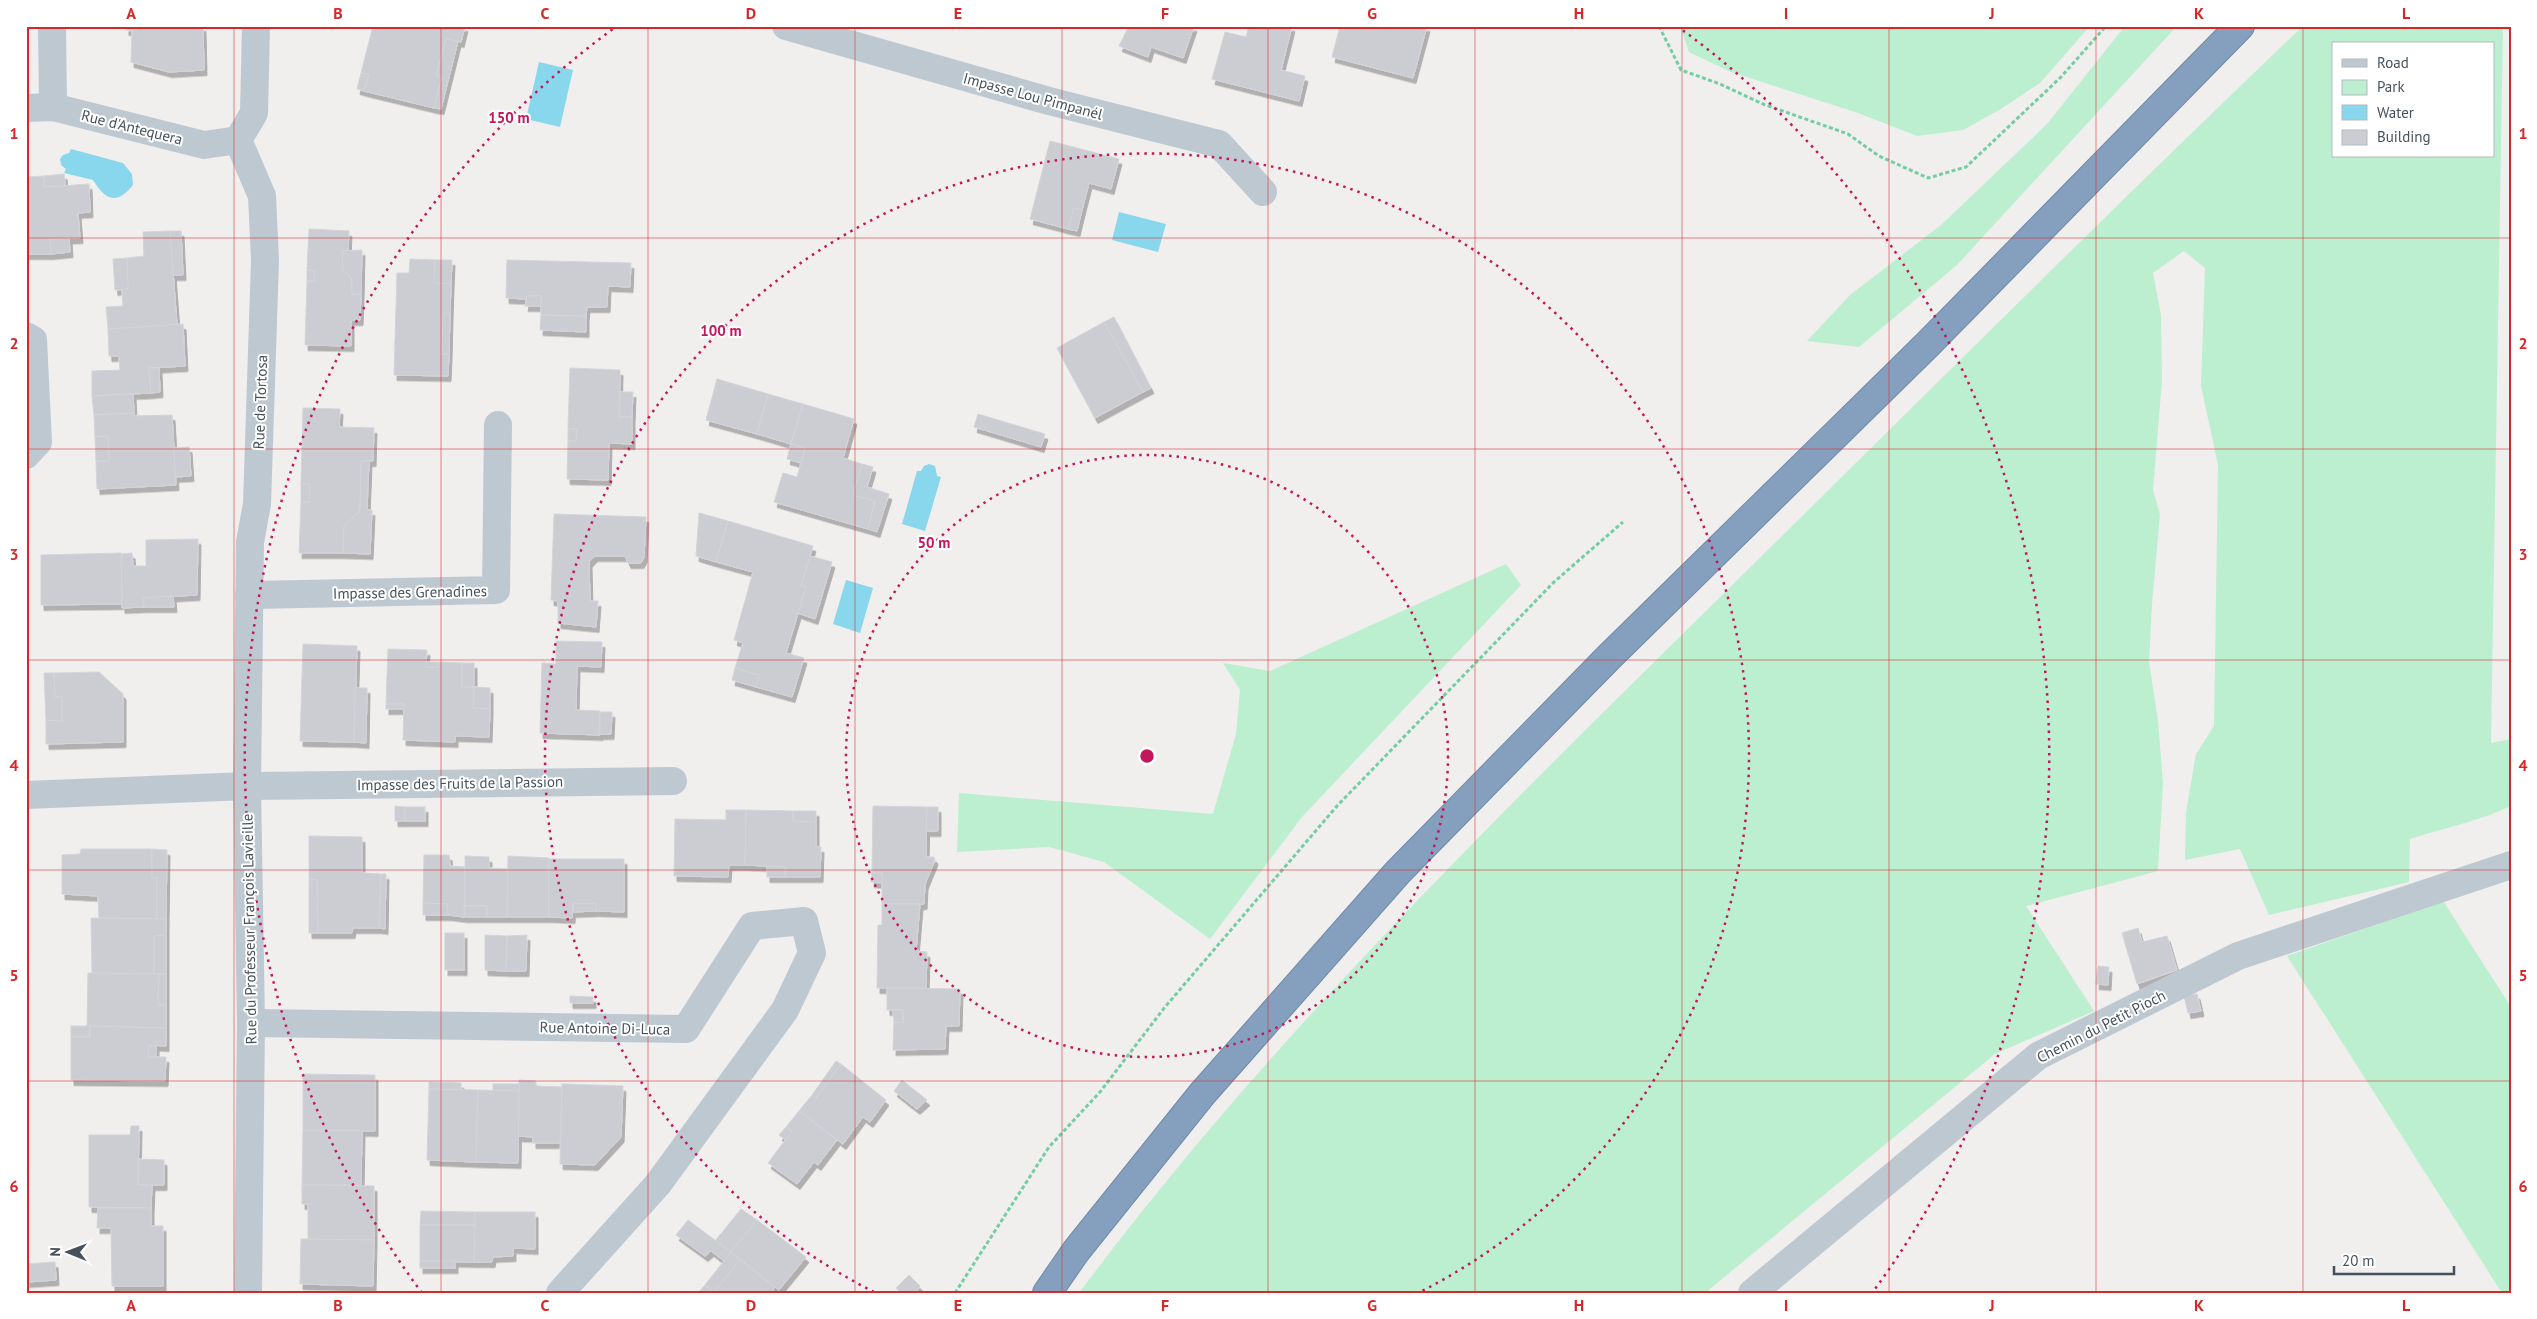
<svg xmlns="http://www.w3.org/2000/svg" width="2537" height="1319" font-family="'PT Sans',sans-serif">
<defs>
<filter id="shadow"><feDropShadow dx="3" dy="5.5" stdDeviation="0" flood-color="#0004"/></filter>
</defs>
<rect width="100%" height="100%" fill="#f1eeee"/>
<g fill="#bbefd0" fill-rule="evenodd">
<polygon points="1680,26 2090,26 2040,83 2001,109 1963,130 1917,136 1858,113 1731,72 1689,52"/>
<polygon points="2125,26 2177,26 1957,265 1859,347 1807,341 1850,295 1941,225 2047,124"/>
<path d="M 2303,26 L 2503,26 L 2491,743 L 2511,739 L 2511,806 C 2479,821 2444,828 2410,839 L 2409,882 L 2269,915 L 2240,849 L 2185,860 L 2186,812 L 2196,754 L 2214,726 L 2218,465 L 2201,386 L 2205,268 L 2184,251 L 2153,273 L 2161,315 L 2162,380 L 2153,490 L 2160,514 L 2152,604 L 2149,661 L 2158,721 L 2163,783 L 2158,871 L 2026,906 L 2094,1011 L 1995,1054 L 1705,1293 L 1079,1293 C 1265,1044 1488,826 1708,609 C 1906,414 2102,218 2303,26 ZM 2333,44 L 2493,44 L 2493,156 L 2333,156 Z"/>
<polygon points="1506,564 1521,585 1302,817 1210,939 1104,862 1049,847 957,852 959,793 1213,814 1236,734 1240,690 1223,663 1270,671"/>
<polygon points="2443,901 2511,1007 2511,1293 2502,1293 2287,956"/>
</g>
<g fill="#88d7ed">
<polygon points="539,62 573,70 560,127 526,119"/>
<path d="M 71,149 L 123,163 L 132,174 L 133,185 C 117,205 106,201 93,180 L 64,173 L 66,169 L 61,165 L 60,159 L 63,155 L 69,153 Z"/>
<polygon points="1119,212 1166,224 1158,252 1112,240"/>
<polygon points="929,464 935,466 937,476 941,477 925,531 902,524 917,471 921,471 924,466"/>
<polygon points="846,580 873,588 860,633 833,624"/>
</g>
<g fill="#cbcdd3" stroke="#d2d4da" filter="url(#shadow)">
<polygon points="126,26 203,26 204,70 169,72 131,62 132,30 126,30"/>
<polygon points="373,26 465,26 461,42 446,39 436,76 442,77 434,108 364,91 369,74 361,73"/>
<polygon points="1129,26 1194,26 1183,58 1151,47 1148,57 1119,46"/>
<polygon points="1249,26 1292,26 1281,70 1305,76 1299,101 1212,79 1225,32 1246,37"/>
<polygon points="1340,26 1427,26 1413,78 1332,57"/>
<polygon points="446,39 458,41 441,109 434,108 442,77 436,76"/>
<polygon points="361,73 369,74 364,91 357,89"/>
<polygon points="1050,141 1119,159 1111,189 1089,183 1082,210 1074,208 1068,229 1030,219"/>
<polygon points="64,174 65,186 44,187 44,176"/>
<polygon points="44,176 44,187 89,184 90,212 78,213 80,238 50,239 51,254 26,254 26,177"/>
<polygon points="1074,208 1082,210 1077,231 1068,229"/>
<polygon points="309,229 349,231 348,251 343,251 342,269 352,279 352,294 361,294 360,320 351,320 351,346 305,345 307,281 314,281 315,271 307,270"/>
<polygon points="170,231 181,231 183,275 171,275"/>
<polygon points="170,231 177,325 108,329 106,307 123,306 122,289 128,289 127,258 144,256 143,232"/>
<polygon points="69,238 70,252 51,254 50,239"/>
<polygon points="362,250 361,294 352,294 352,279 342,269 343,251"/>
<polygon points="127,258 128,289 115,290 113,259"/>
<polygon points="410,259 435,260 434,283 451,284 450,314 443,313 442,354 449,354 448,376 394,375 397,273 409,273"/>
<polygon points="435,260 452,260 451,284 434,283"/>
<polygon points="507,260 631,263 630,287 608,286 607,307 587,307 586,316 541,315 541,296 527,296 527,299 506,298"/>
<polygon points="307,270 315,271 314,281 307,281"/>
<polygon points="527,296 541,296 541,306 525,306"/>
<polygon points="443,313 450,314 449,354 442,354"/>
<polygon points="541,315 586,316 586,332 540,330"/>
<polygon points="1114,317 1151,388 1143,392 1104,322"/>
<polygon points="1104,322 1143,392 1095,418 1057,348"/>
<polygon points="183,324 185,366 149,368 151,393 92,396 92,371 120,370 119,356 109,356 108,329"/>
<polygon points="149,368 159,368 160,392 151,393"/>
<polygon points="570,368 620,370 619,417 632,417 632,444 609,443 608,480 567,479 568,441 576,441 577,429 568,429"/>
<polygon points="717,379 768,394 757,434 706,420"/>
<polygon points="620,392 633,392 632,417 619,417"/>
<polygon points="133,394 134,413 94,415 92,396"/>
<polygon points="768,394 803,404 791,444 757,434"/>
<polygon points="803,404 854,419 843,458 862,464 853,495 875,501 868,529 774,502 783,473 797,477 805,448 791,444"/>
<polygon points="303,408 340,409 339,427 374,428 373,461 361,461 360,511 344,526 343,553 299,553 301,502 309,502 310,484 301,484"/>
<polygon points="134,413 134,416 172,415 176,485 97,489 96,461 109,461 108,436 95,437 94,415"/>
<polygon points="978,414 1045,434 1041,447 974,427"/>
<polygon points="568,429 577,429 576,441 568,441"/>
<polygon points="108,436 109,461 96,461 95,437"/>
<polygon points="791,444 805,448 801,463 787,459"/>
<polygon points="189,447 191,476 175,477 174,448"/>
<polygon points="361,461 369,461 367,510 372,510 370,554 343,553 344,526 360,511"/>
<polygon points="862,464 873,467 867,487 889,494 877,532 868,529 875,501 853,495"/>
<polygon points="301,484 310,484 309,502 301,502"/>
<polygon points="699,513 728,521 716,562 696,556"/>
<polygon points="554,514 646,517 644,557 641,563 628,563 625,556 595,556 589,562 590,601 598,601 596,627 558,623 558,601 551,600"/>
<polygon points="728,521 813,546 801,586 806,587 786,653 804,658 792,697 756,687 759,675 735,668 743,643 734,640 753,572 716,562"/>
<polygon points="198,539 197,595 144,598 144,607 122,608 121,554 132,553 133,566 146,566 146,540"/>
<polygon points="121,553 122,604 41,605 41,555"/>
<polygon points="810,556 832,562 815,619 798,613 806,587 801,586"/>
<polygon points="173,596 174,607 144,607 144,598"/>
<polygon points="556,641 602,642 601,667 577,666 576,710 600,711 600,735 540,733 542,663 556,664"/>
<polygon points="303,644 357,646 354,742 300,741"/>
<polygon points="388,649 427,650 426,667 438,667 438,662 462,663 462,687 474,687 473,708 490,709 489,737 455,736 455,742 403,740 404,704 386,704"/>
<rect x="426" y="662" width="12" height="5"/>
<rect x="462" y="663" width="12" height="24"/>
<polygon points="735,668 759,675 756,687 732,680"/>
<polygon points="99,672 123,694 123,742 46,744 46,720 62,721 62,697 55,697 54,673"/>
<polygon points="44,673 54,673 55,697 62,697 62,721 46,720"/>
<polygon points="474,687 490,688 490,709 473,708"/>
<polygon points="355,688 367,688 366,743 354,742"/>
<rect x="386" y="704" width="18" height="5"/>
<polygon points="600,712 612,712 611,734 600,734"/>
<polygon points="395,806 405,807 405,821 395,821"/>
<polygon points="873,806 927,807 926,857 934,857 935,860 925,884 924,904 882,904 882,873 872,873"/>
<rect x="405" y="807" width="20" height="14"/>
<polygon points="927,807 938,807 938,831 926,831"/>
<polygon points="726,810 746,810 745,865 729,865 728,877 674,876 675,819 726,820"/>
<polygon points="746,810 793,811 793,821 816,822 816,847 821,847 820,877 785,877 785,867 745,865"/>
<polygon points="793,811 816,811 816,822 793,821"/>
<polygon points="309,836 362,837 362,873 381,874 379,928 353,928 352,933 318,933 317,880 309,880"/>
<polygon points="81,849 152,849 152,878 157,878 157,919 99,918 98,896 62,894 62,855 80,854"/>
<polygon points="152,849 167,850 166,919 157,919 157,878 152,878"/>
<polygon points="424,855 449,855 450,866 465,867 464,917 448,915 447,904 423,903"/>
<polygon points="465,856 489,857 489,868 509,869 507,917 487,917 487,906 465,906"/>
<polygon points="508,856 549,858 549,917 507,917"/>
<polygon points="549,859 624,859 624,912 596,911 596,904 573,903 572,918 549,917"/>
<polygon points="767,866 785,867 785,877 767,877"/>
<polygon points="872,873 882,873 883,883 871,882"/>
<polygon points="381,874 386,874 385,929 379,928"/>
<polygon points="309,880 317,880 318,933 309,933"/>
<polygon points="423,903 447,904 448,915 423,915"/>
<polygon points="573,903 596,904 596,911 573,912"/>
<polygon points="882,904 920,904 916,951 927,952 926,988 877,988 878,925 882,925"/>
<polygon points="465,906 487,906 487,917 464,917"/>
<polygon points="91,918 166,919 166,935 154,936 154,974 92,973"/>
<polygon points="2138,928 2142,942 2167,936 2177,970 2137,984 2122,933"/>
<rect x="445" y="933" width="19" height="37"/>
<polygon points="166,935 166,974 154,974 154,936"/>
<polygon points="485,935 507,936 506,971 485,970"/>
<polygon points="527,935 526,971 506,971 507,936"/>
<polygon points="2098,966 2109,967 2108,985 2096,984"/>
<polygon points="88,973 159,974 158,1005 166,1005 166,1028 87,1026"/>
<polygon points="159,974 166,974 166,1005 158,1005"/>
<polygon points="887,988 960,989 959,1026 946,1026 945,1049 893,1050 894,1022 903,1023 903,1010 887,1010"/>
<polygon points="2197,994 2201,1011 2188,1013 2184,996"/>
<polygon points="570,996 593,997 593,1003 570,1003"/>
<polygon points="893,1010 903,1010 903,1023 894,1022"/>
<rect x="71" y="1026" width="19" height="11"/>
<polygon points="90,1026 166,1028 166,1046 149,1045 148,1057 166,1057 165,1081 71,1080 71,1037 90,1037"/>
<polygon points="149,1045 156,1046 156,1057 148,1057"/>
<polygon points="836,1061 841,1064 816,1098 812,1095"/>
<polygon points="841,1064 886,1100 870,1122 863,1117 843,1144 799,1111 812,1095 816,1098"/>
<polygon points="303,1074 375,1075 375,1131 303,1130"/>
<polygon points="519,1080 536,1081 536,1086 562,1087 560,1143 533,1143 533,1137 517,1136"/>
<polygon points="902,1080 927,1100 917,1109 894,1091"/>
<polygon points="429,1082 461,1083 461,1090 429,1089"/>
<rect x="493" y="1084" width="26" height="7"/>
<polygon points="562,1084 623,1086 621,1137 595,1165 560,1164"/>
<polygon points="429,1089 478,1090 476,1162 427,1160"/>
<polygon points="478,1090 519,1091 518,1163 476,1162"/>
<polygon points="799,1111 837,1140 818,1165 814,1162 797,1184 768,1163 792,1131 786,1127"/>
<polygon points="131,1126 139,1126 138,1185 152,1185 151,1208 89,1207 89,1135 130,1135"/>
<polygon points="786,1127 792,1131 786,1140 779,1135"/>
<polygon points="303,1130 362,1131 361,1185 302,1185"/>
<polygon points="139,1159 164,1160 164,1185 138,1185"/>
<polygon points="302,1185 374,1186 374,1240 308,1239 308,1204 302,1204"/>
<polygon points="98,1208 151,1208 151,1226 163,1226 163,1286 112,1286 111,1228 97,1228"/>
<polygon points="741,1209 757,1220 731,1252 715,1241"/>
<polygon points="421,1211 475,1212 475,1225 420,1225"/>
<polygon points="475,1212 535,1212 535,1249 513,1248 513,1256 493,1257 492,1262 474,1262"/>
<polygon points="688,1220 731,1252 724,1261 711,1251 705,1256 676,1235"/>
<polygon points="757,1220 806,1257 779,1290 731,1252"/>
<polygon points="420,1225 475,1225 474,1262 420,1261"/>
<polygon points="301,1239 374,1240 373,1286 300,1284"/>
<polygon points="731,1252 740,1260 714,1292 705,1285"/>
<polygon points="740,1260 775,1287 771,1293 714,1292"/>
<rect x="420" y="1261" width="35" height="7"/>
<polygon points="55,1262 56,1280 27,1282 26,1264"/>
<polygon points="909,1275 920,1286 916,1293 901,1293 896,1288"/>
<polygon points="705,1285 714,1292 715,1293 698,1293"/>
</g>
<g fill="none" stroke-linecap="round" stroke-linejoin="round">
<defs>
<polyline id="highway" points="1047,1293 1076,1251 1202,1094 1398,872 1609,657 1928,344 2240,26"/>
</defs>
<use href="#highway" stroke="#708baa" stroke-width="30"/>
<g stroke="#73cea2" stroke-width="3" stroke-dasharray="4 2.5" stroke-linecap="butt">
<polyline points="1659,26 1681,70 1720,84 1763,104 1848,134 1879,156 1928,178 1966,167 2061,77 2106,26"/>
<polyline points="955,1293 1049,1147 1100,1092 1165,1007 1337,806 1554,582 1623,522"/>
</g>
<g stroke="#bec8d1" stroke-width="28">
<polyline points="52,26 53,107"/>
<polyline points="786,26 1049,101 1219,144 1263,192"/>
<polyline points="26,108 53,107 204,145 238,140"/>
<polyline points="238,140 262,196 265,260 257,504 250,542 247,786 673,781"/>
<polyline points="238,140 254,113 256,26"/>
<polyline points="26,336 33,340 38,442 26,455"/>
<polyline points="249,595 496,590 498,425"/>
<polyline points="26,795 247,786 251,1023 248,1293"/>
<polyline points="251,1023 686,1029 752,926 804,921 812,953 785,1010 658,1184 560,1293"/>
<polyline points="1752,1293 2038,1056 2238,956 2511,865"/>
</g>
<use href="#highway" stroke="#85a0be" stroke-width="28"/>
</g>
<path fill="none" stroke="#d62828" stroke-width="1" stroke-opacity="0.55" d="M 234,26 L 234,1293M 441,26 L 441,1293M 648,26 L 648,1293M 855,26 L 855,1293M 1062,26 L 1062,1293M 1268,26 L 1268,1293M 1475,26 L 1475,1293M 1682,26 L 1682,1293M 1889,26 L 1889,1293M 2096,26 L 2096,1293M 2303,26 L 2303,1293M 26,238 L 2511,238M 26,449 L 2511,449M 26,660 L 2511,660M 26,870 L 2511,870M 26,1081 L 2511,1081"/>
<g fill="none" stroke="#c2185b" stroke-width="2.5" stroke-dasharray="2.5 5">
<circle cx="1147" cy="756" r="301"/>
<path d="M874 1292A602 602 0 1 1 1420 1292"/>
<path d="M422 1293A902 902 0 0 1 617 26M1677 26A902 902 0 0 1 1872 1293"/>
</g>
<g text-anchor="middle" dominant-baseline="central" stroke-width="4" stroke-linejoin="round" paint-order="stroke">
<g font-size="15" fill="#46515c" stroke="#fff">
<text transform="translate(1033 96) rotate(15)">Impasse Lou Pimpanél</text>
<text transform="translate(132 127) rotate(14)">Rue d'Antequera</text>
<text transform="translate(260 402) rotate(-88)">Rue de Tortosa</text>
<text transform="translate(410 592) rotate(-1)">Impasse des Grenadines</text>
<text transform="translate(460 783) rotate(-1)">Impasse des Fruits de la Passion</text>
<text transform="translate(249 929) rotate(-91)">Rue du Professeur François Lavieille</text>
<text transform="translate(2101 1026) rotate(-27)">Chemin du Petit Pioch</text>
<text transform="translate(605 1028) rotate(1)">Rue Antoine Di-Luca</text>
</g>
</g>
<circle cx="1147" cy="756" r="8" fill="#c2185b" stroke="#fff" stroke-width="2.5"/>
<g font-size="15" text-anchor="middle" font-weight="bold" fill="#c2185b" stroke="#fff" stroke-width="4" stroke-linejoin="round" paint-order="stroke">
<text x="509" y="123">150 m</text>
<text x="721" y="336">100 m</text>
<text x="934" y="548">50 m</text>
</g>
<rect width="2537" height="1319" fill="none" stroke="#ffffff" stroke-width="55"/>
<rect x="2332" y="42" width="162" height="115" fill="#ffffff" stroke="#b5b9be"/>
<rect x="2342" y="59" width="25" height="8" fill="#bec8d1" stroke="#b5b9be"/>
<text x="2377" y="68" font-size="15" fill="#46515c">Road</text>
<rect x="2342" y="80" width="25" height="15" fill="#bbefd0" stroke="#b5b9be"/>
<text x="2377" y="92" font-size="15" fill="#46515c">Park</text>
<rect x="2342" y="105" width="25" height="15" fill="#88d7ed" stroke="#b5b9be"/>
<text x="2377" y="118" font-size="15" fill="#46515c">Water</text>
<rect x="2342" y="130" width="25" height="15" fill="#cbcdd3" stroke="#b5b9be"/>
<text x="2377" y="142" font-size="15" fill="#46515c">Building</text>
<g transform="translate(68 1252) rotate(271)" stroke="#ffffff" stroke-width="4" paint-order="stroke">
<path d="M0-4L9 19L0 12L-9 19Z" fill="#46515c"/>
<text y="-8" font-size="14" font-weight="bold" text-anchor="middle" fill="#46515c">N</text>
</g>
<path d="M2334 1266v8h120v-8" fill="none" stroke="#46515c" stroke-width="2.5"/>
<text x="2342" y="1266" font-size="15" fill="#46515c" stroke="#ffffff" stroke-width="4" paint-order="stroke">20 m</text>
<rect x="28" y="28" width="2482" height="1264" fill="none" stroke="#d62828" stroke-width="2"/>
<g font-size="16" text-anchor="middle" font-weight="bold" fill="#d62828">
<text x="131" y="19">A</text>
<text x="338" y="19">B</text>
<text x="545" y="19">C</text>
<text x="751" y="19">D</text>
<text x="958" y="19">E</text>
<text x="1165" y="19">F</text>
<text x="1372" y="19">G</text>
<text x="1579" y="19">H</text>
<text x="1786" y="19">I</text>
<text x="1992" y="19">J</text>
<text x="2199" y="19">K</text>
<text x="2406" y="19">L</text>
<text x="14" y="139">1</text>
<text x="2523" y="139">1</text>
<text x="14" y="349">2</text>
<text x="2523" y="349">2</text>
<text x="14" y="560">3</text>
<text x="2523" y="560">3</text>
<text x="14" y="771">4</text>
<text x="2523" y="771">4</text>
<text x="14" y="981">5</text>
<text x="2523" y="981">5</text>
<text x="14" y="1192">6</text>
<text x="2523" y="1192">6</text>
<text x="131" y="1311">A</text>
<text x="338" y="1311">B</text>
<text x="545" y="1311">C</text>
<text x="751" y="1311">D</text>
<text x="958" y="1311">E</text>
<text x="1165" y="1311">F</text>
<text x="1372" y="1311">G</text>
<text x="1579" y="1311">H</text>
<text x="1786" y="1311">I</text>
<text x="1992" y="1311">J</text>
<text x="2199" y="1311">K</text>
<text x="2406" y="1311">L</text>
</g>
</svg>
